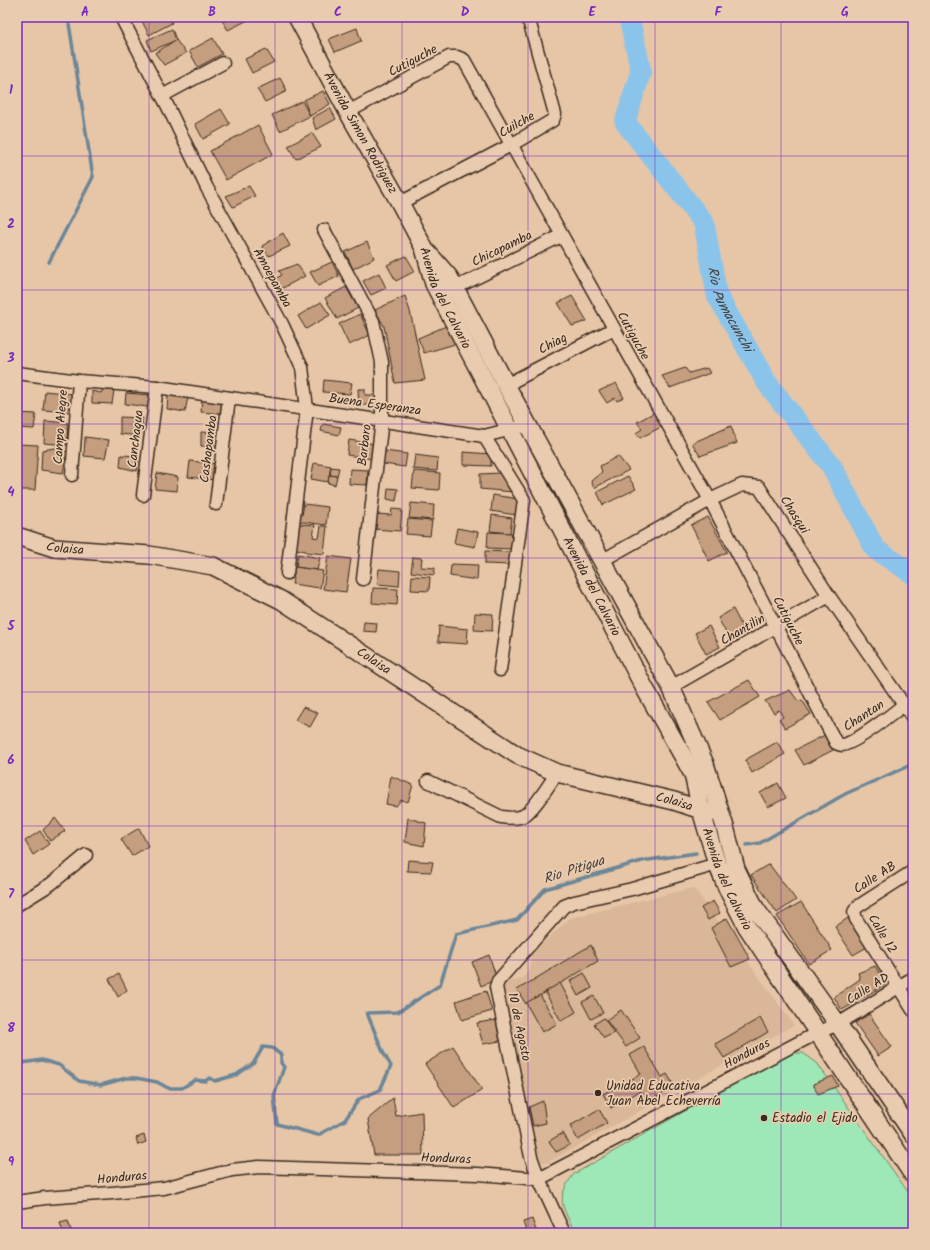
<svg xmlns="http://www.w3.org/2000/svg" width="930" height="1250" font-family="Kalam,sans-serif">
<rect width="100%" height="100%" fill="#e7c6a7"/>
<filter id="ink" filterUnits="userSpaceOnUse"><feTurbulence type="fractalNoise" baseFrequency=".025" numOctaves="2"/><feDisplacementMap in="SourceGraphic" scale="8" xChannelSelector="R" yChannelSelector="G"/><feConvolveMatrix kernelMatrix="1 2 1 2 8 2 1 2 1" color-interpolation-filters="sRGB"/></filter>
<g filter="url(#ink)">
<polygon fill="#d9b798" points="692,888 697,892 794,1025 547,1163 537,1161 502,984 509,981 514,981 519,980 525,976 530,967 531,954 570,918"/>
<path fill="#9ee7b6" stroke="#6c886a" d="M 789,1053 L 803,1053 L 817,1063 L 913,1199 L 913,1233 L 575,1233 C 563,1206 554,1200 574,1174 L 771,1062 Z"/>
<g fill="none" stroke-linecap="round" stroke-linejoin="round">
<g stroke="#6b8698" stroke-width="3.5">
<polyline points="49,262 93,177 68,17"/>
<polyline points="747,845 760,843 845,794 913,764"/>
<polyline points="17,1065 22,1063 42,1060 59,1065 79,1081 101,1085 126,1078 136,1078 157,1082 168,1088 182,1088 195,1080 205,1081 210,1078 215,1081 236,1075 253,1064 263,1047 272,1048 281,1055 281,1063 284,1067 274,1096 277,1124 318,1135 345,1120 359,1099 380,1090 391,1066 383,1052 367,1013 398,1012 440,985 456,934 517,920 545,889 642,861 696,853"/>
</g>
<path stroke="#8bc4ea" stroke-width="21" id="s1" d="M 629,17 L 641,71 L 625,122 L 704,223 L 717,295 L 767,383 L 832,467 L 875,549 L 913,574"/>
</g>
<g fill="#c49e7e" stroke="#3b2a1e">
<polygon points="145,17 169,17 172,23 149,35 141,19"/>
<polygon points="220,17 249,17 250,19 228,30"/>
<polygon points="357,28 361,41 335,52 329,39"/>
<polygon points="172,29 176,40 151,51 147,40"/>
<polygon points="213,38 222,54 198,67 189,51"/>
<polygon points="176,40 186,53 164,65 155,53"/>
<polygon points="266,49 274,62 252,73 245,59"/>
<polygon points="280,78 287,91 265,102 257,89"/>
<polygon points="323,91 330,104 310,116 304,100"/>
<polygon points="302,101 310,116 280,131 272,115"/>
<polygon points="330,108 336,119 316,130 312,118"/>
<polygon points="221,109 230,124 203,139 195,124"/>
<polygon points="258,125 273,154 226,180 210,151"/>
<polygon points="312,133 321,147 296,159 288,146"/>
<polygon points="249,186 255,196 233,207 226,196"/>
<polygon points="283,233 290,246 269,256 262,246"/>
<polygon points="367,242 374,258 353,269 345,252"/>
<polygon points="406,256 415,271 396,281 387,265"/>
<polygon points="332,262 339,276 318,286 310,272"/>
<polygon points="297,264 305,276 279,290 273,280 282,275 279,271"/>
<polygon points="379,273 386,288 371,295 363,281"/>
<polygon points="346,287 358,308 337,319 325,298"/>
<polygon points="405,296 410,311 425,380 395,383 384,326 375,310"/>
<polygon points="572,296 587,321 572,326 558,303"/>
<polygon points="321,302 330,315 306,329 298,316"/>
<polygon points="360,314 370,335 349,345 339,324"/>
<polygon points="446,326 455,344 424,353 418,338"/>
<polygon points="685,368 689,373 707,368 710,373 670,388 662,376"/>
<polygon points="324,380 352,383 350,394 323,392"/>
<polygon points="616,383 624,398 617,401 615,398 607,403 599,391"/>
<polygon points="103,389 114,390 112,404 92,403 92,391 101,393"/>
<polygon points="358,389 365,389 365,395 380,395 380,405 359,405"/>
<polygon points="45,391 72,394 69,412 43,410"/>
<polygon points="126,393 150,395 148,407 125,404"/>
<polygon points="168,395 188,397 185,412 167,409"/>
<polygon points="202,396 225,399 223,414 201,412"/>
<polygon points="655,412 663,426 640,438 636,433 642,429 637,422"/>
<polygon points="17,413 36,414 34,429 17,428"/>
<polygon points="120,417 143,418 140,436 120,434"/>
<polygon points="45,421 68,423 67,445 44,443"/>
<polygon points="323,424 341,427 339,435 321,431"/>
<polygon points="731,426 737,443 700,456 692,443"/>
<polygon points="201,432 221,433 219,447 201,446"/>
<polygon points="85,437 109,440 105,458 84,456"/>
<polygon points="349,440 375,444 372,459 347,455"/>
<polygon points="17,444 38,445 35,490 17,490"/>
<polygon points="55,448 67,452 63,473 41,470 42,450"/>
<polygon points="385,451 407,454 405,467 383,464"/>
<polygon points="463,452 491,454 491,466 463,465"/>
<polygon points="121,455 139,456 137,471 120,467"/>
<polygon points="415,455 438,458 437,471 413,469"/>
<polygon points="618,456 629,470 594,488 591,481 602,472 600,466"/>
<polygon points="190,461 217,464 215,480 188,477"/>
<polygon points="314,463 331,466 328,482 311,479"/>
<polygon points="331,467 339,468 337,476 330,475"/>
<polygon points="350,469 368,470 367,485 349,484"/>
<polygon points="414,471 440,473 439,490 412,488"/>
<polygon points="157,473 178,477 177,491 155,489"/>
<polygon points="501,473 513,492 480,489 480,474"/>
<polygon points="329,475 337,476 335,485 328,483"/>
<polygon points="628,476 636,489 603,505 597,492"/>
<polygon points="388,488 398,489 396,501 387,499"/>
<polygon points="493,495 519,499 516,515 491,511"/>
<polygon points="411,503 434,505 433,520 409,518"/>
<polygon points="304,504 328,507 326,525 296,521 297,514 302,515"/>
<polygon points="392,509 402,510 400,531 375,529 376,514 391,515"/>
<polygon points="492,515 512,518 510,533 490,531"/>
<polygon points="708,517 727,552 709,561 691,525"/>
<polygon points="408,519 432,521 430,536 406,534"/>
<polygon points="299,524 315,525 313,537 319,538 321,526 327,526 324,554 306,552 306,551 296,549"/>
<polygon points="457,528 478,532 475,547 454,543"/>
<polygon points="488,532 512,533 511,549 487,548"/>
<polygon points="485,551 510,552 510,565 485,564"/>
<polygon points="298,554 320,558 317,570 296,567"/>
<polygon points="328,556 351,559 346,592 323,589"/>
<polygon points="413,557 422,558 421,567 435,568 434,575 411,572"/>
<polygon points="451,564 478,565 477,580 450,576"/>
<polygon points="295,567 323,571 320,588 292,584"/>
<polygon points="379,569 400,571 399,586 377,584"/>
<polygon points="412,576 430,577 429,591 411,590"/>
<polygon points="373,588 398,589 397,605 372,603"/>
<polygon points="733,609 747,636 732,644 718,618"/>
<polygon points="475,613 493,614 492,631 474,630"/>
<polygon points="364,622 377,623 376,632 363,631"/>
<polygon points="439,626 468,629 467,644 438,642"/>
<polygon points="709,626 720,647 706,654 695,633"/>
<polygon points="749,680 760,697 720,720 708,702"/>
<polygon points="790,690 798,701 802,700 811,714 785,728 779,719 783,717 779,710 774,713 765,701"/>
<polygon points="303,707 318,713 310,727 295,720"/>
<polygon points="829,733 837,748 804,765 795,750"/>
<polygon points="777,742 785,754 752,773 745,760"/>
<polygon points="391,776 413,785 408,802 401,800 396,806 386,804"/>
<polygon points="778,783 786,798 768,807 760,793"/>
<polygon points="55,818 65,831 50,841 43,830"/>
<polygon points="408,818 426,823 424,846 405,842"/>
<polygon points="139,828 148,846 132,856 121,839"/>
<polygon points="40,831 49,844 33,855 25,841"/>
<polygon points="408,860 433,862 431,872 407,871"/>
<polygon points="769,864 796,900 777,913 751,875"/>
<polygon points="713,901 720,913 708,920 701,908"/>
<polygon points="801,902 832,950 809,964 777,916"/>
<polygon points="727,918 750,959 731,967 711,928"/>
<polygon points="848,918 867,947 853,955 835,927"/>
<polygon points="591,945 598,961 526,1004 517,990"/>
<polygon points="489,955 497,979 481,986 472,962"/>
<polygon points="875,966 886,984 842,1010 834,997 860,979 858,973"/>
<polygon points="584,973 592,988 578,996 570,981"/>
<polygon points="119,974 127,990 118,997 109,979"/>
<polygon points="560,983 576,1012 561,1021 545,992"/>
<polygon points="486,991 492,1011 462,1020 456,1001"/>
<polygon points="540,995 557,1024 542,1032 526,1003"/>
<polygon points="594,996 603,1013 591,1019 582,1002"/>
<polygon points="621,1010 640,1038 626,1047 606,1020"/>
<polygon points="869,1014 892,1047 878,1056 855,1023"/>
<polygon points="604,1018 614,1033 604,1038 594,1024"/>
<polygon points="760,1018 768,1032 724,1058 715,1044"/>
<polygon points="496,1020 500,1041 483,1044 477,1023"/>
<polygon points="453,1046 482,1090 454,1108 425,1064"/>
<polygon points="644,1047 662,1077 667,1074 675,1087 647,1102 640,1091 611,1108 603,1094 632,1078 632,1079 641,1074 630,1055"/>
<polygon points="833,1076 838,1086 818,1094 813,1084"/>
<polygon points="393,1098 396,1116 422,1112 423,1155 374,1155 368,1119"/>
<polygon points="543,1101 546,1123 533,1126 529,1107"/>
<polygon points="599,1109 607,1123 578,1140 570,1126"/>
<polygon points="563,1133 570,1145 556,1152 549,1141"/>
<polygon points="144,1135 146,1142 138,1145 136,1138"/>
<polygon points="532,1219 537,1233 523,1233 526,1231 523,1222"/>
<polygon points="68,1221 71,1230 63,1232 60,1223"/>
</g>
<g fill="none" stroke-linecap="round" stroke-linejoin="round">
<defs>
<g id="street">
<polyline points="122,19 167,105 207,188 282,324 302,367 307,409 287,573"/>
<polyline points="162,96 223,63"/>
<path d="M 348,112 L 449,57 L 457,57 L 464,60 L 710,500 L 836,743 C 838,744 840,745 842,745 C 853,745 895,712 905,704"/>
<polyline points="400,203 511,145 553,120 555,114 528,17"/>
<polyline points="324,230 373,321 382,362 382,420 363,579"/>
<polyline points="455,288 561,236"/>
<polyline points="17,373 79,381 157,387 484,436 524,500 500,670"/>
<polyline points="506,385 613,329"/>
<polyline points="484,436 528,425"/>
<polyline points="72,475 79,381"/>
<polyline points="143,495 157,387"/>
<polyline points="216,504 229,398"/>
<polyline points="603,560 710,500 742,485 759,487 829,596 913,718"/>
<polyline points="671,687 829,596"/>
<path d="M 428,781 L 501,817 C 508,818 516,819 523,816 C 534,810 549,784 557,773"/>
<polyline points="913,871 857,907 854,912 856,919 913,1010"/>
<polyline points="17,905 51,884 86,855"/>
<polyline points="17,1202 45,1198 112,1193 164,1188 232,1170 259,1167 478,1174 539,1179 817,1033 838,1024 913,978"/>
<polyline points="564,1233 539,1179 531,1157 496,987 498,981 564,906 574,902 632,889 717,864"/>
</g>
<g id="secondary">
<path id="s2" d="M 297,17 L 348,112 L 400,203 L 424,248 L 434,284 L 644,687 L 693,774 L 701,810 L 717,864 L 728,890 L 747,927 L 913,1175"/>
<polyline points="428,253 449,277 506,385 671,687 705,764 725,827 736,869 755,908 838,1024 913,1134"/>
<path id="s3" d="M 17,536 L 54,548 L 149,555 L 213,566 L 281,600 L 517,755 L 557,773 L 674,801 L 710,813"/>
</g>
</defs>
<use href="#street" stroke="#3b2a1e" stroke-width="15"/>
<use href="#secondary" stroke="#3b2a1e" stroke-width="20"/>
<use href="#street" stroke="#e9ccb0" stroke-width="12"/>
<use href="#secondary" stroke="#e9ccb0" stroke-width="17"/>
</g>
</g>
<path fill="none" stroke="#7b2cbf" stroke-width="1" stroke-opacity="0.55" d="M 149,17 L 149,1233M 275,17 L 275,1233M 402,17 L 402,1233M 528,17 L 528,1233M 655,17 L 655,1233M 781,17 L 781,1233M 17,156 L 913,156M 17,290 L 913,290M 17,424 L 913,424M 17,558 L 913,558M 17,692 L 913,692M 17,826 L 913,826M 17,960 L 913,960M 17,1094 L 913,1094"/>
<g fill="#3b2a1e" stroke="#e9ccb0" stroke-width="1.5">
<circle cx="598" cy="1093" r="4"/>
<circle cx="764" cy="1118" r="4"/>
</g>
<g text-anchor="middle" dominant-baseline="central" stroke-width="3.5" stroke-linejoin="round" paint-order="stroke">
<g font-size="13" fill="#3b2a1e" stroke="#e9ccb0">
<text transform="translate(413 61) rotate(-28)">Cutiguche</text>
<text transform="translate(517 125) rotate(-30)">Cuilche</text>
<text stroke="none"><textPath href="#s2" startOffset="132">Avenida Simon Rodriguez</textPath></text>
<text transform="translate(502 249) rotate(-26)">Chicapamba</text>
<text transform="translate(272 278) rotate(61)">Amoepamba</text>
<text stroke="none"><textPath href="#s2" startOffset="318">Avenida del Calvario</textPath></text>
<text transform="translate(633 336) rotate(61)">Cutiguche</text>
<text transform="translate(553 344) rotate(-28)">Chiag</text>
<text transform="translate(375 405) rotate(8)">Buena Esperanza</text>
<text transform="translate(61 427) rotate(-86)">Campo Alegre</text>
<text transform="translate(136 439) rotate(-83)">Canchagua</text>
<text transform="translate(365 445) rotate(-83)">Barbaro</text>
<text transform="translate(209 449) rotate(-83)">Cashapamba</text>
<text transform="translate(794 515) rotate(57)">Chasqui</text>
<text stroke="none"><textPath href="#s3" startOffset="50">Colaisa</textPath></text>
<text stroke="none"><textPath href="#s2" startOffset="642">Avenida del Calvario</textPath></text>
<text transform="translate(788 621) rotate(63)">Cutiguche</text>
<text transform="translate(743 630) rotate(-30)">Chantilin</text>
<text stroke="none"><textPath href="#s3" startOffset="386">Colaisa</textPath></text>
<text transform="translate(864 716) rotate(-33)">Chantan</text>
<text stroke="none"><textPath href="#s3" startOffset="722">Colaisa</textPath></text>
<text stroke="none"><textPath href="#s2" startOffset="966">Avenida del Calvario</textPath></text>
<text transform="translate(875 878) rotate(-33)">Calle AB</text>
<text transform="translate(882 934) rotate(59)">Calle 12</text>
<text transform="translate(868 989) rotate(-32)">Calle AD</text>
<text transform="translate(519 1027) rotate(78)">10 de Agosto</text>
<text transform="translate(747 1054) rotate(-28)">Honduras</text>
<text transform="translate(446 1159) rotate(2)">Honduras</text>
<text transform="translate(122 1178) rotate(-5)">Honduras</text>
</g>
<g font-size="13" fill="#3b2a1e" stroke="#e9ccb0" text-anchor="start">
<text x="606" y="1086">Unidad Educativa<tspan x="606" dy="15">Juan Abel Echeverría</tspan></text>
<text x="772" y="1118">Estadio el Ejido</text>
</g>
<g font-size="14" font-style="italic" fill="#47413d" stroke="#e9ccb0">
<text stroke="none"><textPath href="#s1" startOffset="328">Rio Pumacunchi</textPath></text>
<text transform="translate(574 870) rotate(-18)">Rio Pitigua</text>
</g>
</g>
<rect width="930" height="1250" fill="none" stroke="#e9ccb0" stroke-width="44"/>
<rect x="22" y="22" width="886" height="1206" fill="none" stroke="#7b2cbf" stroke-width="1.5"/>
<g font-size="13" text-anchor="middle" font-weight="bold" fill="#7b2cbf">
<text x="85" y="16">A</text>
<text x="212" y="16">B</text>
<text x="338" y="16">C</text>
<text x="465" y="16">D</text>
<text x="592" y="16">E</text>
<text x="718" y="16">F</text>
<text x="845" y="16">G</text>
<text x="11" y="94">1</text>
<text x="11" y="228">2</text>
<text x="11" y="362">3</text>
<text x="11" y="496">4</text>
<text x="11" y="630">5</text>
<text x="11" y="764">6</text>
<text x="11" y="898">7</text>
<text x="11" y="1032">8</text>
<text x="11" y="1166">9</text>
</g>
</svg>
